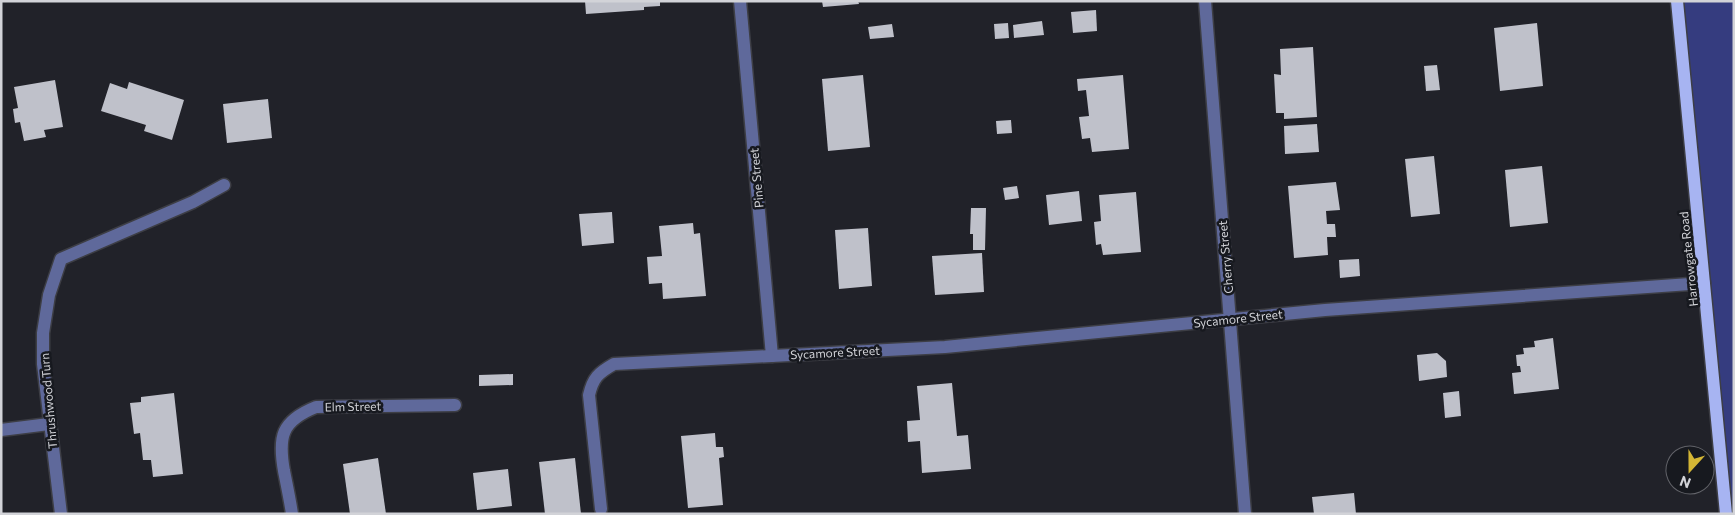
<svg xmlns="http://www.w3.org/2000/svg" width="1735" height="515" font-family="Commissioner,sans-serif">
<rect width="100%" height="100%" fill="#212229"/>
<polygon fill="#353c7f" points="1676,1 1734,1 1734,514 1725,514"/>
<g fill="#bfc1ca">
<polygon points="585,1 660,1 660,6 644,7 644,10 586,14"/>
<polygon points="822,1 858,1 859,4 823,7"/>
<polygon points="1096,10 1097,31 1073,33 1071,12"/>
<polygon points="1042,21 1044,35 1014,38 1013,25"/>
<polygon points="1008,23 1009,38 995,39 994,24"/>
<polygon points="1537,23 1543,86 1500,91 1494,28"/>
<polygon points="892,24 894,37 870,39 868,27"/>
<polygon points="1313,47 1317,117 1284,119 1284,113 1276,113 1274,74 1281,75 1280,49"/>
<polygon points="1437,65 1440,90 1426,91 1424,66"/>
<polygon points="863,75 870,147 828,151 822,79"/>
<polygon points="1123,75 1129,149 1092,152 1090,138 1082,139 1079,117 1089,116 1086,90 1078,91 1077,79"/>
<polygon points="55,80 63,127 44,130 46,137 24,141 20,122 15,123 13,109 18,108 14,87"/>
<polygon points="129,82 184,100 172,140 144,131 146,125 101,111 110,83 127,89"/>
<polygon points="268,99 272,138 227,143 223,104"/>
<polygon points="1011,120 1012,133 997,134 996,121"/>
<polygon points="1317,124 1319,152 1285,154 1284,126"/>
<polygon points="1434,156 1440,214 1411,217 1405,159"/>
<polygon points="1542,166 1548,223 1510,227 1505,170"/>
<polygon points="1336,182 1340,210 1326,211 1327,224 1335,224 1336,237 1327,237 1328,255 1294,258 1288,186"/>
<polygon points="1017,186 1019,198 1005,200 1003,188"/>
<polygon points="1079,191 1082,221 1049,225 1046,195"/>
<polygon points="1136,192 1141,252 1103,255 1101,244 1096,245 1094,222 1101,221 1099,195"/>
<polygon points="971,208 986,208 985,250 973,250 973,234 970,234"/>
<polygon points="612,212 614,243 582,246 579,214"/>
<polygon points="693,223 694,234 700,233 706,296 663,299 662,283 649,284 647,257 662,256 659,226"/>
<polygon points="868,228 872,286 839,289 835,230"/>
<polygon points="982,253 984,292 935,295 932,256"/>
<polygon points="1359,259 1360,276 1340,278 1339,260"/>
<polygon points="1553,338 1559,389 1514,394 1512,373 1521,372 1520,366 1517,366 1516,355 1524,354 1523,348 1535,347 1534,341"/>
<polygon points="1437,353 1446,361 1447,377 1419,381 1417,355"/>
<polygon points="513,374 513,385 479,386 479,375"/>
<polygon points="952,383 957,436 968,435 971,469 922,473 920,441 908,442 907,421 920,420 917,386"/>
<polygon points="1459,391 1461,416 1445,418 1443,393"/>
<polygon points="174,393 183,474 153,477 151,460 143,460 140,433 134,434 130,403 141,402 141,397"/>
<polygon points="715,433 716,447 723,447 724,457 719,458 723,505 688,508 681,436"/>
<polygon points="378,458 386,514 350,514 343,464"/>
<polygon points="575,458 581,514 545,514 539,462"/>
<polygon points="508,469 512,506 477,510 473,473"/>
<polygon points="1354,493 1356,514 1314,514 1312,497"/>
</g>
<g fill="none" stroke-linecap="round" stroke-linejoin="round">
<defs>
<g id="minor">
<polyline points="740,1 772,356"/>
<polyline points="1205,1 1245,514"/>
<polyline points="1,430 49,424"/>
<path d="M 601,509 L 589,395 C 593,378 598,373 614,364 L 945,347 L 1325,310 L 1704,283"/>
<polyline points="61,514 43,364 43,333 49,295 61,259 193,202 224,185"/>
<path d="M 292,514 C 290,500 287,486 284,471 C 278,437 281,421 316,407 L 455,405"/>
</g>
<polyline id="major" points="1677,1 1726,514"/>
</defs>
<use href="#minor" stroke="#3d3e45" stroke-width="15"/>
<use href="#major" stroke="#3d3e45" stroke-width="15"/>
<use href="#minor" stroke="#5f699b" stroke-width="12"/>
<use href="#major" stroke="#a7b4f2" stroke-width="12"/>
</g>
<g text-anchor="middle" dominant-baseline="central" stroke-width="5" stroke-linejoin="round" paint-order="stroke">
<g font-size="12" fill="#d2d3d8" stroke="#17191f">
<text transform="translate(756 178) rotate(-95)">Pine Street</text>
<text transform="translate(1225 257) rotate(-95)">Cherry Street</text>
<text transform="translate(1688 259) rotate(-96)">Harrowgate Road</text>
<text transform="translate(1238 318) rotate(-6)">Sycamore Street</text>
<text transform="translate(835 352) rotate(-3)">Sycamore Street</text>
<text transform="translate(48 401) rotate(-95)">Thrushwood Turn</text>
<text transform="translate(353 406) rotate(-1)">Elm Street</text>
</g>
</g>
<rect width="1735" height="515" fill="none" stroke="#d2d3d8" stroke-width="5"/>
<g transform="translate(1690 470) rotate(201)"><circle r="24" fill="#17191f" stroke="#626369"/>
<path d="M0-4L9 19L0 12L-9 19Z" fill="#d4b635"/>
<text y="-8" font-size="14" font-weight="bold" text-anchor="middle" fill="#d2d3d8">N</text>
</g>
</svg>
